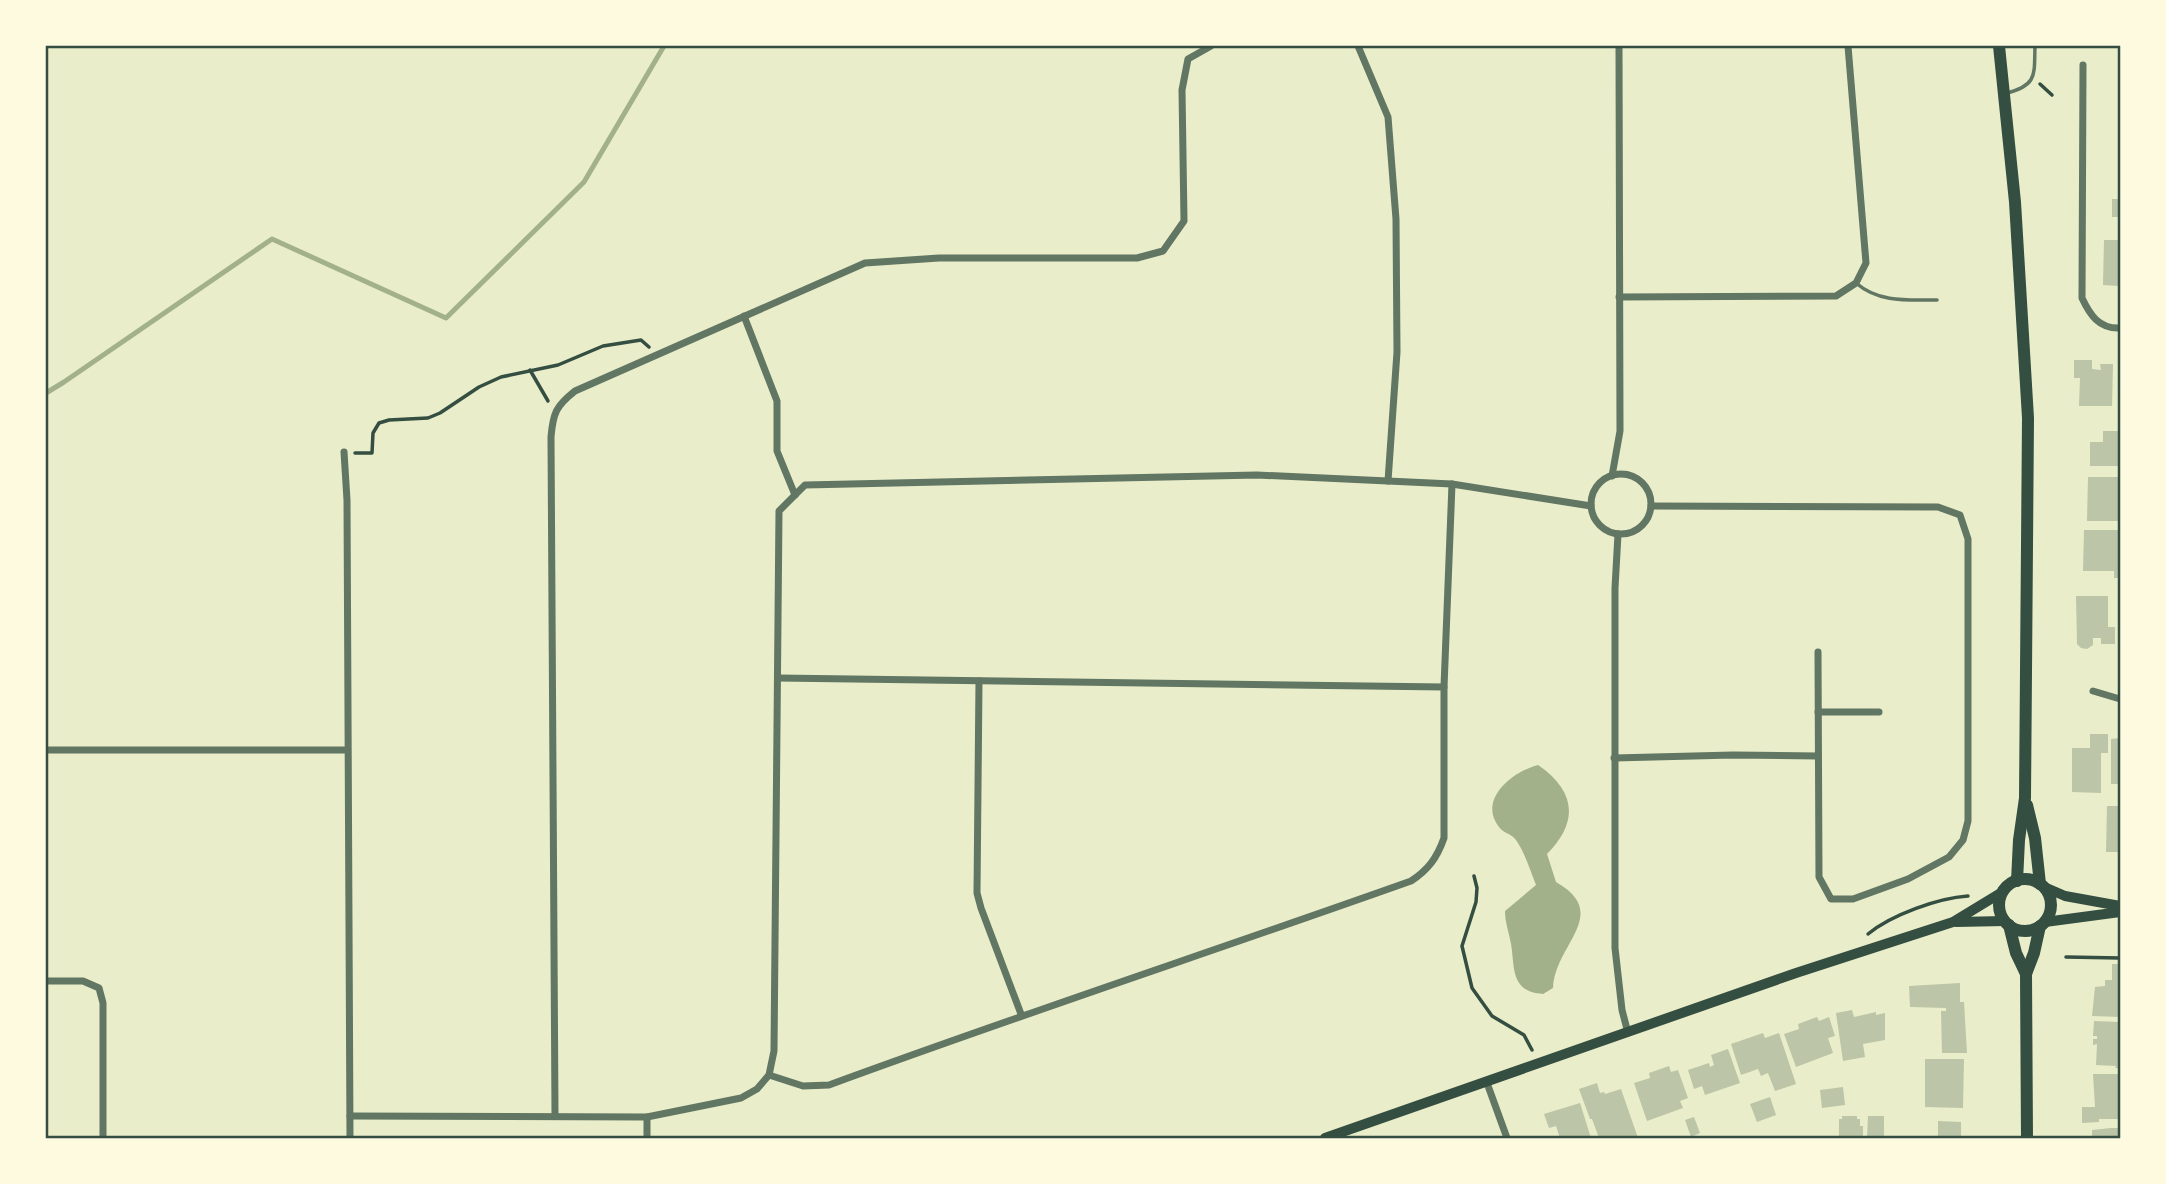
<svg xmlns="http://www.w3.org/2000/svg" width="2166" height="1184" font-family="Lato,sans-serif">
<rect width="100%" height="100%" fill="#e9edc9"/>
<path fill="#a3b18a" d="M 1538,765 C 1576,791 1579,822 1547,854 L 1556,882 C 1612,914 1555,944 1553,988 L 1543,994 C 1510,992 1515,967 1511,944 C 1509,932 1505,923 1505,911 L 1536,885 C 1530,870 1525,853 1516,840 C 1512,834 1503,833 1499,827 C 1477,799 1514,771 1538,765 Z"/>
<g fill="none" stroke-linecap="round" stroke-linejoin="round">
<polyline stroke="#a3b18a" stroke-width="5" points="46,393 64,382 272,239 446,318 584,182 664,46"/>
</g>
<g fill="#bcc5a7">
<rect x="2112" y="199" width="8" height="18"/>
<polygon points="2104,240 2120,240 2119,286 2103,285"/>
<polygon points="2074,360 2092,360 2092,369 2101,370 2100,364 2113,364 2112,406 2079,406 2080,378 2074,378"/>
<polygon points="2103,431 2120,431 2120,466 2090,466 2090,442 2103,442"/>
<polygon points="2088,477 2120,477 2120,521 2087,521"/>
<polygon points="2084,530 2120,530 2120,578 2114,578 2114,571 2083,571"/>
<polygon points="2076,596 2108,596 2108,627 2115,627 2115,644 2101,644 2101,638 2093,638 2093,645 2087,649 2081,648 2077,644"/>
<polygon points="2090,734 2108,734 2108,753 2101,753 2101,793 2072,792 2072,748 2090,748"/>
<polygon points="2120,738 2120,784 2111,784 2111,739"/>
<polygon points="2107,806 2120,806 2120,852 2106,852"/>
<polygon points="2112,964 2120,964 2120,1017 2092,1016 2095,987 2105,986 2105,980 2112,980"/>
<polygon points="1960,983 1960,1002 1964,1002 1967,1053 1942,1053 1941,1011 1946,1011 1946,1008 1910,1007 1909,986"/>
<polygon points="1852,1010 1854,1017 1876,1012 1876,1015 1885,1013 1885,1040 1863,1044 1865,1057 1843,1061 1836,1013"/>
<polygon points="1817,1017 1819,1021 1829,1017 1835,1036 1828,1038 1833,1053 1796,1067 1784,1034 1799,1029 1798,1024"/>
<polygon points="2094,1021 2120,1022 2120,1068 2115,1068 2116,1066 2096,1065 2097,1044 2093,1045 2093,1039 2097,1039 2097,1036 2093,1036"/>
<polygon points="1763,1033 1765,1038 1779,1033 1796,1084 1775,1091 1768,1073 1761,1076 1758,1069 1741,1075 1731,1044"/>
<polygon points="1728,1049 1740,1083 1705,1095 1702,1086 1694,1089 1688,1070 1709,1063 1710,1067 1714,1065 1711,1055"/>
<polygon points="1925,1059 1964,1059 1963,1108 1925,1107"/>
<polygon points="1669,1066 1671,1072 1678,1070 1688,1098 1680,1101 1683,1108 1647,1121 1634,1083 1650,1078 1649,1073"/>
<polygon points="2093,1074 2120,1074 2120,1119 2099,1119 2099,1122 2082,1123 2082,1107 2095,1107"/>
<polygon points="1597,1083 1600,1093 1604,1092 1605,1094 1621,1089 1638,1138 1599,1138 1592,1119 1590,1119 1579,1089"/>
<polygon points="1843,1087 1845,1105 1822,1108 1820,1090"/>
<polygon points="1770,1097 1776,1115 1757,1122 1750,1104"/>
<polygon points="1580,1103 1591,1138 1568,1138 1567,1136 1560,1138 1556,1126 1549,1128 1544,1114"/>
<polygon points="1842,1116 1857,1116 1857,1119 1860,1119 1860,1126 1863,1126 1863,1138 1839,1138 1839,1119 1842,1119"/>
<polygon points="1868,1116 1884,1116 1884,1138 1867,1138"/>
<polygon points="1694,1117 1700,1133 1691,1137 1685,1120"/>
<polygon points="1938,1121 1961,1122 1961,1138 1938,1138"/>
<polygon points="2111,1128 2120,1128 2120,1138 2092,1138 2092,1130"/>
</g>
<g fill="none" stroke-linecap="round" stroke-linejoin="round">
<g stroke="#344e41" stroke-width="3.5">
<polyline points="2040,84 2052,95"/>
<polyline points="530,370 548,401"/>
<polyline points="355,453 372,453 373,433 379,423 389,420 428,418 440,413 479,387 501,377 558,365 603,346 641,340 649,347"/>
<polyline points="1474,876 1477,888 1476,902 1462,946 1472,988 1492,1016 1524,1035 1532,1050"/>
<path d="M 1868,934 C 1891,915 1938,898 1968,896"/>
<polyline points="2066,957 2120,958"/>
</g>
<g stroke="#617663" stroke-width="3.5">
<path d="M 2007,93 C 2038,85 2034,74 2035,46"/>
<path d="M 1856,283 C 1879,303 1908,300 1937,300"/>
</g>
<g stroke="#617663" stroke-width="7">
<polyline points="1358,46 1388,117 1396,219 1397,352 1388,481"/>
<path d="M 2083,65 L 2082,298 C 2090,315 2099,329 2120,328"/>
<polyline points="1619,297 1836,296 1856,283 1866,263 1848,46"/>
<polyline points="744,316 777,401 777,451 795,495"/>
<polyline points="344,452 347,500 350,1138"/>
<circle cx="1621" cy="504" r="30"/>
<polyline points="1612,476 1620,431 1619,46"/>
<polyline points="1651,506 1938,507 1960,515 1968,539 1968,821 1963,840 1949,857 1908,879 1853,899 1831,899 1819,877 1818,652"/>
<polyline points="1618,534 1615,588 1615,948 1622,1010 1628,1033"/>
<polyline points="778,678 1444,687"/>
<polyline points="979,681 977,893 981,908 1021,1014"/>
<polyline points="2093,691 2120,699"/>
<polyline points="1818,712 1879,712"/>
<polyline points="46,750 347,750"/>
<polyline points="1614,758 1733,755 1818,756"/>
<polyline points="46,981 83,981 99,988 103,1003 103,1138"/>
<path d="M 769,1075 L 803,1086 L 829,1085 C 1022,1014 1217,950 1411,881 C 1428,870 1437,858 1444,838 L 1444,687 L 1452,484"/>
<polyline points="1487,1083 1507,1138"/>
<path d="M 555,1115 L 551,437 C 553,413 556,406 575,391 L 865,263 L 939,258 L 1137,258 L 1163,251 L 1184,221 L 1182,90 L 1188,59 L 1211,46"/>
<polyline points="350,1116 647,1117 741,1098 757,1089 769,1075 774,1051 779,511 805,485 1257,475 1452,484 1591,506"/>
<polyline points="647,1117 647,1138"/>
</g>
<g stroke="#344e41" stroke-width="10">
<polyline points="2042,886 2065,896 2120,906"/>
<polyline points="1956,922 2005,921"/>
<polyline points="2045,922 2120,912"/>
<polyline points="1325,1138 1796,973 1953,922 2004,891"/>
</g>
<g stroke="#344e41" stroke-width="12">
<polyline points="1999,46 2015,202 2028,418 2025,798 2019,840 2017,881"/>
<polyline points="2027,805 2035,838 2040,884"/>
<circle cx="2025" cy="905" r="26"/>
<polyline points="2009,925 2016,953 2026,974"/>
<polyline points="2027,1138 2026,974 2034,953 2040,926"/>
</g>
</g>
<rect width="2166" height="1184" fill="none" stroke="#fefae0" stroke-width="94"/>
<rect x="47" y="47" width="2072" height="1090" fill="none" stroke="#344e41" stroke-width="2.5"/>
</svg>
